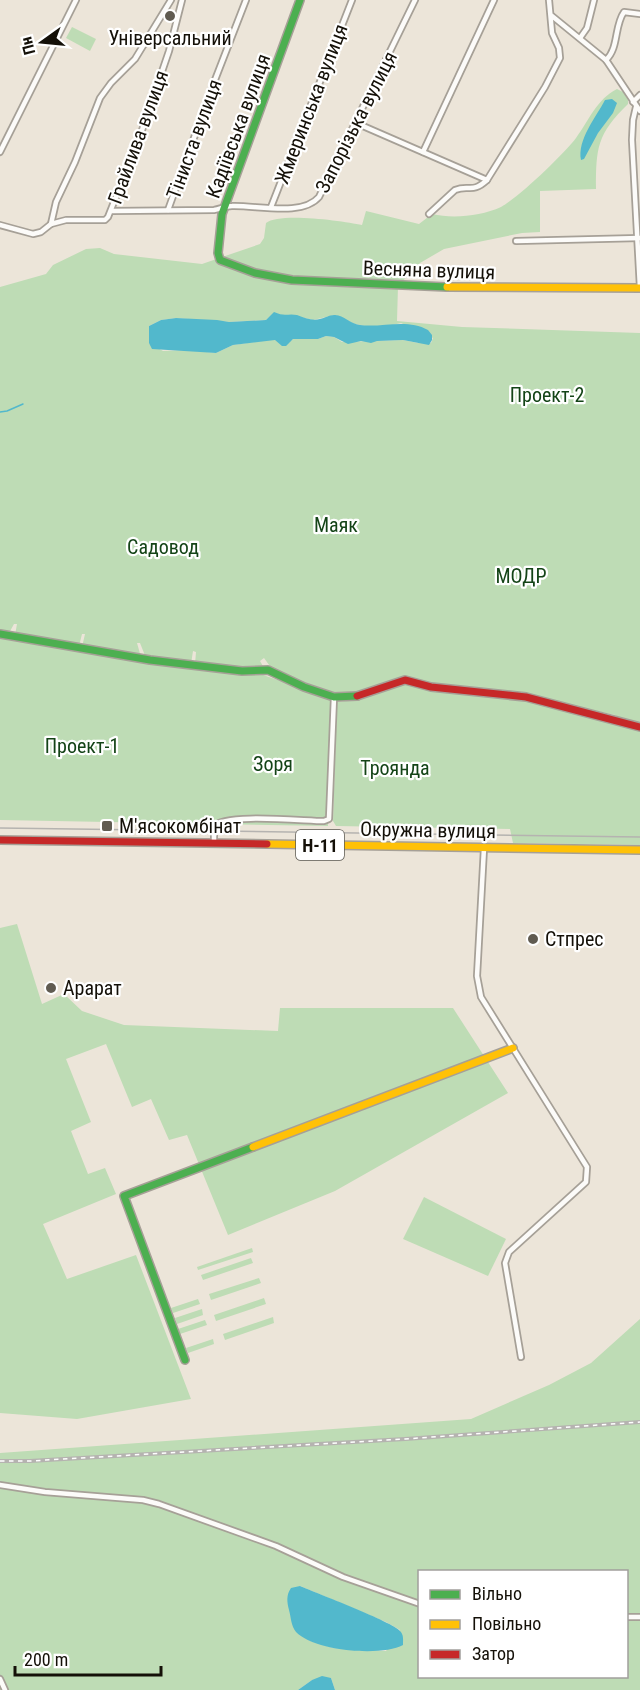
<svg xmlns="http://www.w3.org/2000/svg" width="640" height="1690" font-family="'Roboto Condensed',sans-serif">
<rect width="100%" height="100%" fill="#ece5d9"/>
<g fill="#bedcb5" fill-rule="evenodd">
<polygon points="72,27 96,39 90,51 66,38"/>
<path d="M 617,89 L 623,92 L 628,100 L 628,104 C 597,134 596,148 596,189 L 540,191 L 540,232 L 522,233 L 444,249 L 420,263 L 398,286 L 397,321 L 462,327 L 640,333 L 640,726 L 619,720 L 615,715 L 562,703 L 431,685 L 405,677 L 343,697 L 312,687 L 272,669 L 264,658 L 260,661 L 264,668 L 258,670 L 195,664 L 196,652 L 193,651 L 191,664 L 146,658 L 140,643 L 137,643 L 141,657 L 82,647 L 85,634 L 82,634 L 79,646 L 15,635 L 17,624 L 14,624 L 9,633 L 0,632 L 0,287 L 46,274 L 53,265 L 86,249 L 100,248 L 114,254 L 202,264 L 260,244 L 264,238 L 266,223 C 279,212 343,221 362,225 L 366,211 L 419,224 L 432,214 C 453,219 481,216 501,207 C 518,198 564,154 576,138 C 589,120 597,99 617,89 ZM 274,313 L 284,316 L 292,315 L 313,320 L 335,315 L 355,324 L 365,326 L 384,327 L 401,323 L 433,338 L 431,343 L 418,343 L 403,340 L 342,342 L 334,337 L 326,336 L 318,339 L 293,339 L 289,342 L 279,342 L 275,339 L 233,345 L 216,353 L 187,350 L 163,351 L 149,343 L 149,326 L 161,320 L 176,318 L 229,322 L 266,320 Z"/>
<polygon points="0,636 260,674 329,697 331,701 328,826 0,820"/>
<polygon points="404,682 491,697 527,700 640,729 640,845 513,843 510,829 336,826 333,821 337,702 354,700"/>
<polygon points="17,924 42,1004 64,994 82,1011 124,1025 278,1031 280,1008 453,1008 508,1093 335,1191 228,1235 187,1135 169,1140 151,1099 132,1107 106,1044 66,1059 91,1122 71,1131 88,1174 105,1168 116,1194 43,1224 67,1279 136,1255 191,1399 77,1419 0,1413 0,928"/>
<polygon points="424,1197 506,1239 488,1276 403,1239"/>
<polygon points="252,1248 253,1252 198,1270 197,1267"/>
<polygon points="251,1258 253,1263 203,1280 201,1275"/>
<polygon points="259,1278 261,1283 211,1300 209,1294"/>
<polygon points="264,1298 266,1304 216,1321 214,1315"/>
<polygon points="198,1299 200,1304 173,1313 171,1308"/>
<polygon points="202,1309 203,1315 177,1324 175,1318"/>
<polygon points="273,1317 274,1323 225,1340 223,1334"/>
<path d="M 640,1319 L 640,1690 L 335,1690 L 331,1678 L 312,1680 L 298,1690 L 0,1690 L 0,1453 L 471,1419 L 549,1385 L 591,1363 ZM 420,1572 L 626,1572 L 626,1676 L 420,1676 ZM 300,1586 L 386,1622 L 400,1630 L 386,1651 L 333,1648 L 308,1640 Z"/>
<polygon points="205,1320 207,1325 180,1334 178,1329"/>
<polygon points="213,1339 214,1344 188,1353 186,1348"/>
</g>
<g fill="#52b8cc">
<path d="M 612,99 L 617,103 L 613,113 L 598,133 L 584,159 L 581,160 C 577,140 596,117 605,100 Z"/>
<path d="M 274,312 C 285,317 288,313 297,315 C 305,318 312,321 320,319 C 325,318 329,315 334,315 C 343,314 350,324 360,325 C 382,328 407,318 428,330 L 432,335 L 432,340 L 429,345 L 403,340 L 377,341 L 371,343 L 361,341 L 348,344 L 334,337 L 326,336 L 318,339 L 293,339 L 286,346 L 282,346 L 275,340 L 233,345 L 216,353 L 152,349 L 149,343 L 149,326 L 161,320 L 176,318 L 217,320 L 229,322 L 266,320 Z"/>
<path d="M 300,1586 C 316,1593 393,1622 400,1631 C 404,1635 403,1640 403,1645 C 381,1657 314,1651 296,1632 C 291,1626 291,1617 289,1610 C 287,1602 286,1595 291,1588 Z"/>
<polygon points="322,1676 331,1678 335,1690 298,1690 312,1680"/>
</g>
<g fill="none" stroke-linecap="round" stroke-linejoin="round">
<polyline stroke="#52b8cc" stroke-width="1.5" points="0,412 7,411 23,404"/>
<defs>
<g id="street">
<polyline points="552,16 606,60 640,111"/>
<polyline points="580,38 587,28 594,0"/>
<path d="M 606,60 C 619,48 614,26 624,12 L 640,14"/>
<polyline points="633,102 640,95"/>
<polyline points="636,107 633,120 632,140 640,288"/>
<polyline points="356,123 487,180"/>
<polyline points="0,152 76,0"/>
<polyline points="423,152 494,0"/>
<polyline points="271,207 352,0"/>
<polyline points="168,210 213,85 246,0"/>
<path d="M 112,211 L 214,210 C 220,209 226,206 232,206 C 257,205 302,217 319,197 L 415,0"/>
<path d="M 429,214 L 455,190 C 469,184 472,194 487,180 L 545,87 L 560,58 L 559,48 L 552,33 L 549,0"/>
<polyline points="51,224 66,220 105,220 108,217 139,139 169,51 182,0"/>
<polyline points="0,225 33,234 41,232 51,224 56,202 75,162 100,98 111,83 135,59 171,0"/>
<polyline points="516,241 640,238"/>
<path d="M 214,843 L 214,826 C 225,813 304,821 324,821 L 329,819 L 334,697"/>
<polyline points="484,848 477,976 481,997 587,1167 586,1182 509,1252 505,1263 521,1357"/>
<polyline points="0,1485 45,1492 143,1500 159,1504 276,1546 343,1577 420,1604"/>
<polyline points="626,1617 640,1617"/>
<polyline points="0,1679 5,1690"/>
</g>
<g id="fast">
<polyline points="300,0 222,214 218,253 220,260 255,273 292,280 447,287"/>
<polyline points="0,634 150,660 242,671 268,670 304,687 334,697 357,696"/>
<polyline points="185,1360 124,1196 253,1147"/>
</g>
<g id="slow">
<polyline points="447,287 640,288"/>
<polyline points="267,844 640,850"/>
<polyline points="253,1147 513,1048"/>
</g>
<g id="jam">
<polyline points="357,696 405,680 431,687 526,697 640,727"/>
<polyline points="0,840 267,844"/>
</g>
</defs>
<use href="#street" stroke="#a6a097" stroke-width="8"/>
<use href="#fast" stroke="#a6a097" stroke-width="10"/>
<use href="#slow" stroke="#a6a097" stroke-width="10"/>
<use href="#jam" stroke="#a6a097" stroke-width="10"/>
<use href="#street" stroke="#fcfbf9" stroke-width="4.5"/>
<use href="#fast" stroke="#4caf50" stroke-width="7"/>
<use href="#slow" stroke="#ffc107" stroke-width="7"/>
<use href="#jam" stroke="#c62828" stroke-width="7"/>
<polyline stroke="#b5b3b0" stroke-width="1.5" points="0,828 640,837"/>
<defs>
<polyline id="rail" points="0,1461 30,1461 405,1439 640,1422"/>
</defs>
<use href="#rail" stroke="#b5b3b0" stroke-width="4"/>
<use href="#rail" stroke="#fff" stroke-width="1.5" stroke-dasharray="4.5" stroke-linecap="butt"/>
</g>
<g fill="#605b51" stroke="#fff" stroke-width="2">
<circle cx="170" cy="16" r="6"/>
<rect x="101" y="820" width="12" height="12" rx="3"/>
<circle cx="533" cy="939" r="6"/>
<circle cx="51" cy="988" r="6"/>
</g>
<g text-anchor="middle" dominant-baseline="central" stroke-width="4.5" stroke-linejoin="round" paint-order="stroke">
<rect fill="#fff" stroke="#5a5852" stroke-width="1.5" x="296" y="830" width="48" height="30" rx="4.5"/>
<g font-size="18" font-weight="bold" fill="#141008">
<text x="320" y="845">Н-11</text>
</g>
<g font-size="20" fill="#141008" stroke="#fff" text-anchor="start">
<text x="170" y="38" text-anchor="middle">Універсальний</text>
<text x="119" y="826">М'ясокомбінат</text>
<text x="545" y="939">Стпрес</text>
<text x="63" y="988">Арарат</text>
</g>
<g font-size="20" fill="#141008" stroke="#fff">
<text transform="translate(311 104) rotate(-69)">Жмеринська вулиця</text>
<text transform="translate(356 122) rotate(-63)">Запорізька вулиця</text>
<text transform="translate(238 126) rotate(-70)">Кадіївська вулиця</text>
<text transform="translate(138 137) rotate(-70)">Грайлива вулиця</text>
<text transform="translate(194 139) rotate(-70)">Тіниста вулиця</text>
<text transform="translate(429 270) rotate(2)">Весняна вулиця</text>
<text transform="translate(428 830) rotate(1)">Окружна вулиця</text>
</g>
<g font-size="20" fill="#144417" stroke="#fff">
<text x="547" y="395">Проект-2</text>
<text x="336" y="525">Маяк</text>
<text x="163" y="547">Садовод</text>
<text x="521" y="576">МОДР</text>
<text x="82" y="746">Проект-1</text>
<text x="273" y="764">Зоря</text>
<text x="395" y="768">Троянда</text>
</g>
</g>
<rect x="418" y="1570" width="210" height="108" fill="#ffffff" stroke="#a19f9c" stroke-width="1.5"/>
<rect x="430" y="1590" width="30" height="9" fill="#4caf50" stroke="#a19f9c" stroke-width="1.5"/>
<text x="472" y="1600" font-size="18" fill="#141008">Вільно</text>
<rect x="430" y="1620" width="30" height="9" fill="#ffc107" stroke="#a19f9c" stroke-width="1.5"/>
<text x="472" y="1630" font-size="18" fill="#141008">Повільно</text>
<rect x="430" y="1650" width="30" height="9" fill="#c62828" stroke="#a19f9c" stroke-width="1.5"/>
<text x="472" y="1660" font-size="18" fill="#141008">Затор</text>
<g transform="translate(42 42) rotate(255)" stroke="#ffffff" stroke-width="4.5" paint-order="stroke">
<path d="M0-4.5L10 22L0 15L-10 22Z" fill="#141008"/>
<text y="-9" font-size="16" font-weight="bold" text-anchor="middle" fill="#141008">Пн</text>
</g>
<path d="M15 1666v9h146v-9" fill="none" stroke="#141008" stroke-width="3"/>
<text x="24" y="1666" font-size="18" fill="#141008" stroke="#ffffff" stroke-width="4.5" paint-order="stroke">200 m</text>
</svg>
